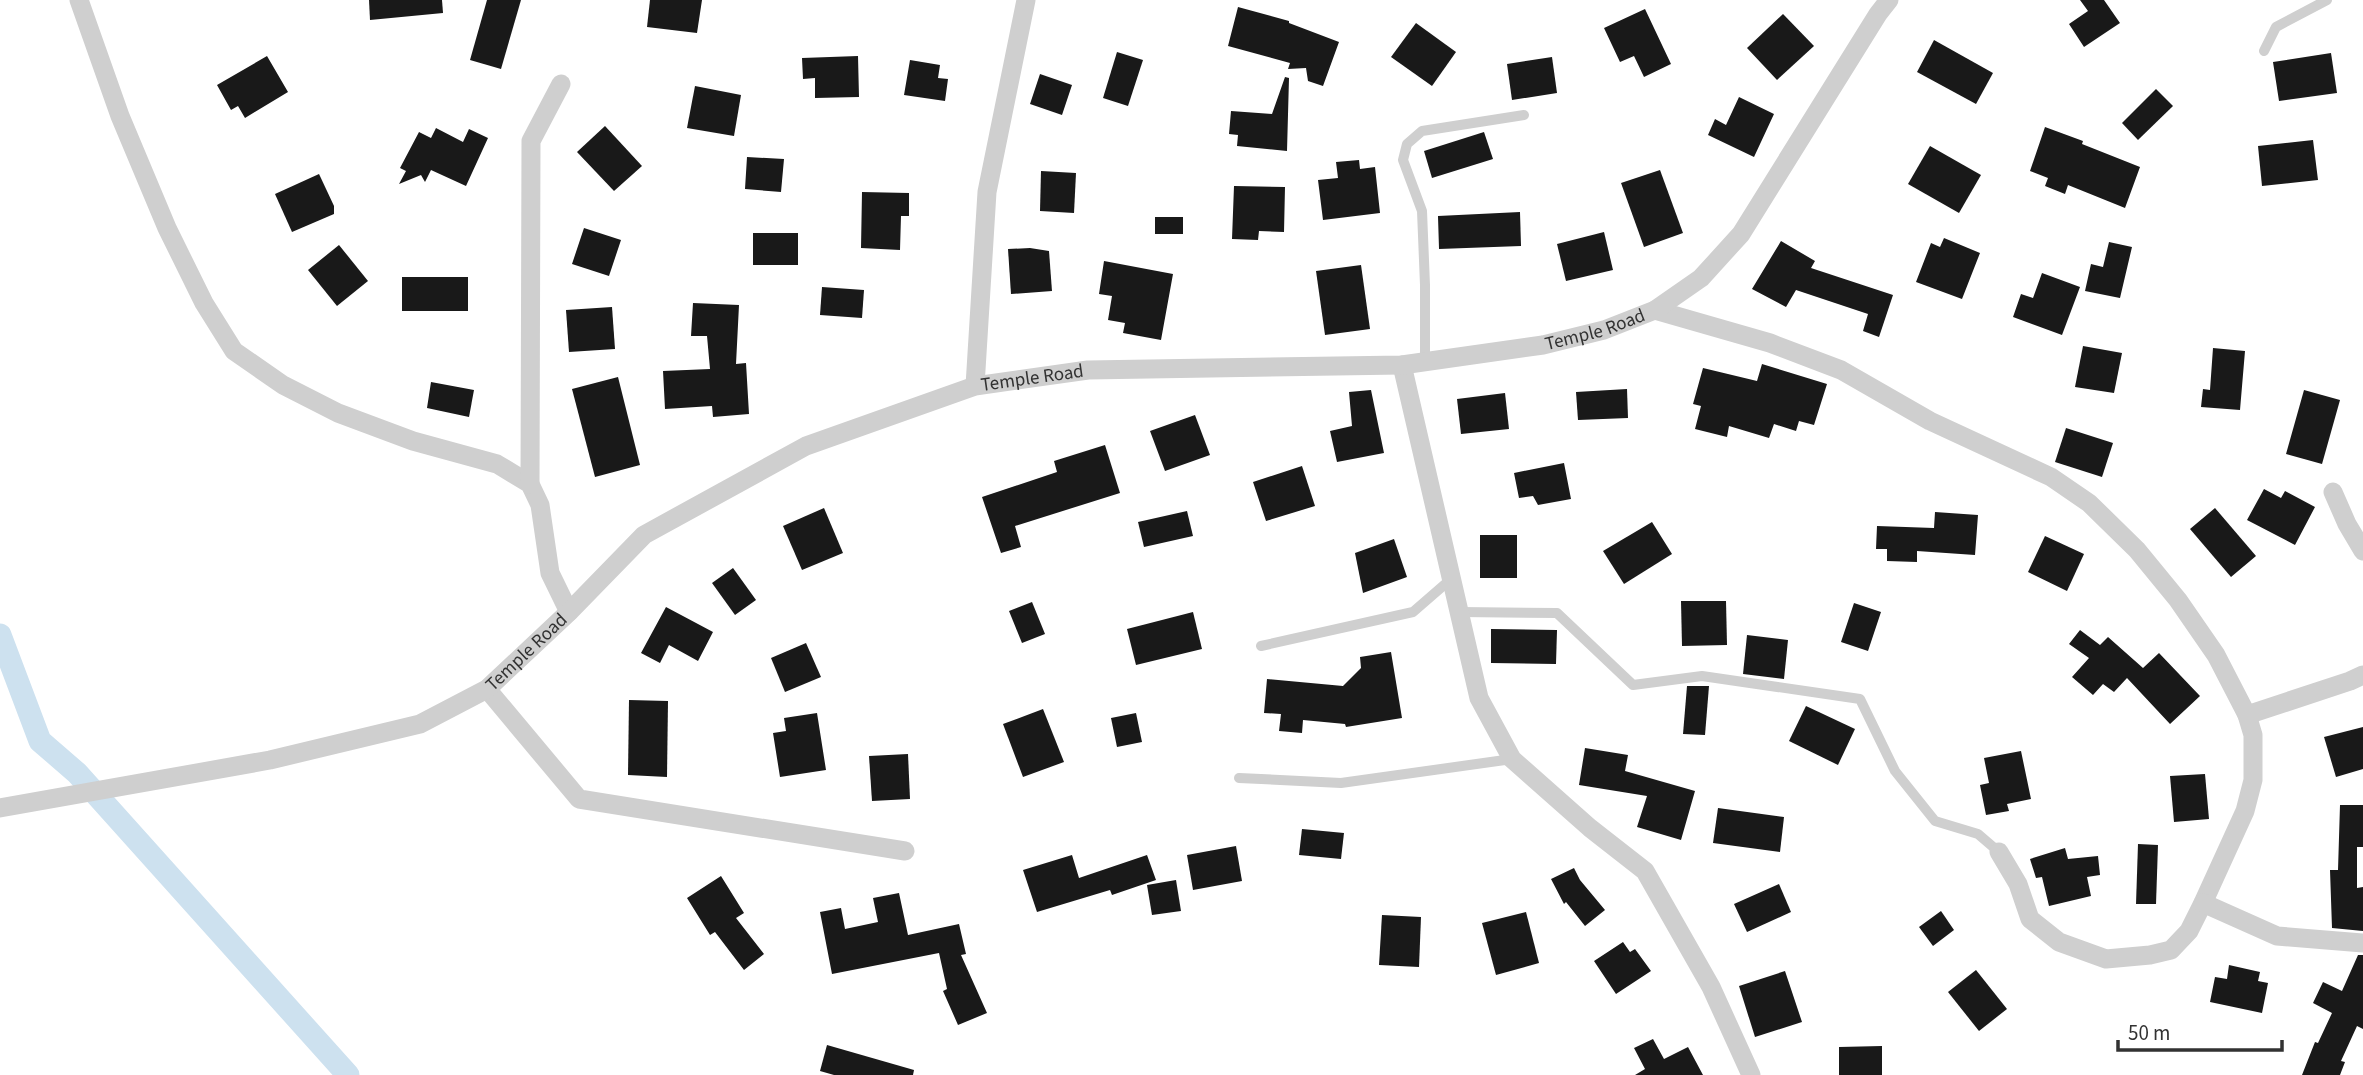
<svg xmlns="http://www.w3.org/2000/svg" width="2363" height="1075" font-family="'Source Sans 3',sans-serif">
<rect width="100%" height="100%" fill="#fff"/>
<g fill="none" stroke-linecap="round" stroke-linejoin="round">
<polyline stroke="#cde1ef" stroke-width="23" points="0,635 40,741 77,773 348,1075"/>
</g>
<g fill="#191919">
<polygon points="369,0 442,0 443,13 370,20"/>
<polygon points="487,0 521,0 501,69 470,60"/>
<polygon points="650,0 702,0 697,33 647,27"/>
<polygon points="2080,0 2104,0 2120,23 2084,47 2069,24 2088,11"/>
<polygon points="1238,7 1289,21 1289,23 1339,42 1323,86 1308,81 1306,68 1288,69 1290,63 1228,46"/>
<polygon points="1645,9 1671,64 1644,77 1634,56 1620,62 1604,28"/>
<polygon points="1783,14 1814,46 1777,80 1747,48"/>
<polygon points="1416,23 1456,52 1432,86 1391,57"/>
<polygon points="1934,40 1993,73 1976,104 1917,72"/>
<polygon points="1117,52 1143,60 1128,106 1103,98"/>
<polygon points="2331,53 2337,93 2279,101 2273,62"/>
<polygon points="267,56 288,92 245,118 238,106 231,110 217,85"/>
<polygon points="858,56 859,97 815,98 815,78 803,79 802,58"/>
<polygon points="1552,57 1557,93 1512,100 1507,64"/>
<polygon points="910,60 940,65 938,78 948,79 945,101 904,95"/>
<polygon points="1040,74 1072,85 1062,115 1030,104"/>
<polygon points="1285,77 1289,78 1287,151 1237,146 1238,135 1229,134 1231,111 1272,114"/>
<polygon points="695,86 741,95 734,136 687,128"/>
<polygon points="2156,89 2173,106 2138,140 2122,123"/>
<polygon points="1739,97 1774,114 1754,157 1708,135 1715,119 1726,125"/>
<polygon points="605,126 642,166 614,191 577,152"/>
<polygon points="2045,127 2083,141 2082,144 2140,167 2125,208 2068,185 2065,194 2045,186 2048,178 2030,171"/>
<polygon points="436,128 463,142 469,129 488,138 466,186 431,170 425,182 421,175 399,184 406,171 400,168 419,132 431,138"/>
<polygon points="1484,132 1493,159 1432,178 1424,151"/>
<polygon points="2313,140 2318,180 2262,186 2258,146"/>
<polygon points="1930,146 1981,175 1959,213 1908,184"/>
<polygon points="747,157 784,159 781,192 745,189"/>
<polygon points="1359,160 1360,169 1375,167 1380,213 1323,220 1318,180 1338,178 1336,162"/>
<polygon points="1660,170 1683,233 1644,247 1621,183"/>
<polygon points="1041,171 1076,173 1074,213 1040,211"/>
<polygon points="319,174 334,206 334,214 292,232 275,194"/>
<polygon points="1234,186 1285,187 1284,232 1259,231 1258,240 1232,239"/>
<polygon points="862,192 909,193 909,216 901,216 900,250 861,248"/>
<polygon points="1520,212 1521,246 1439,249 1438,216"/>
<rect x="1155" y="217" width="28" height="17"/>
<polygon points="584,228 621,240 609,276 572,264"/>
<polygon points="1604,232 1613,270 1566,281 1557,244"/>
<rect x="753" y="233" width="45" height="32"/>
<polygon points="1944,238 1980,253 1962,299 1916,282 1931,243 1940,247"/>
<polygon points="1781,241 1815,261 1811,268 1893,295 1879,337 1863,331 1868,314 1796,290 1786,307 1752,289"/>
<polygon points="2109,242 2132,247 2120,298 2085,291 2091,264 2103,267"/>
<polygon points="339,245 368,281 337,306 308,270"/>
<polygon points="1030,248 1049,251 1052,291 1011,294 1008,249"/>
<polygon points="1104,261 1173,274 1161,340 1123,333 1125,323 1108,320 1112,296 1099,294"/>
<polygon points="1361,265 1370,329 1325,335 1316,271"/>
<polygon points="2042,273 2080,287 2062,335 2013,317 2021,294 2033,298"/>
<rect x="402" y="277" width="66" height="34"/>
<polygon points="822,287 864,290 862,318 820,315"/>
<polygon points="693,303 739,305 736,364 746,363 749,414 713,417 712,406 665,409 663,371 710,369 707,336 691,336"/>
<polygon points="612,307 615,349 569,352 566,310"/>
<polygon points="2083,346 2122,353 2114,393 2075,387"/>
<polygon points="2213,348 2245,351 2240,410 2201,407 2203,389 2210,390"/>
<polygon points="1762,364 1827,384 1814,425 1799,421 1796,431 1774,424 1769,438 1729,426 1727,437 1695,429 1701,406 1693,404 1703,368 1757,381"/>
<polygon points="618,377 640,465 595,477 572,389"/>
<polygon points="431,382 474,390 469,417 427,408"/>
<polygon points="1627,389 1628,418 1578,420 1576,392"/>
<polygon points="1371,390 1384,453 1337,462 1330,431 1352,426 1349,392"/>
<polygon points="2304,390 2340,400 2322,464 2286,454"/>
<polygon points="1505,393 1509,429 1461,434 1457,399"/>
<polygon points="1195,415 1210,455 1165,471 1150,431"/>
<polygon points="2066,428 2113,443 2102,477 2055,462"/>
<polygon points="1105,445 1120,493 1015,526 1021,547 1001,553 982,497 1057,472 1054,461"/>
<polygon points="1564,463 1571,499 1538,505 1533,496 1519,498 1514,473"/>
<polygon points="1302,466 1315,506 1266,521 1253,482"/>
<polygon points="2264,489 2281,498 2285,491 2315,507 2295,545 2247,520"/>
<polygon points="824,508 843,553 802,570 783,526"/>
<polygon points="2215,508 2256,556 2231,577 2190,529"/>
<polygon points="1187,511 1193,536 1144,547 1138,522"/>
<polygon points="1935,512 1978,515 1975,555 1917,551 1917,562 1887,561 1887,549 1876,549 1877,526 1934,528"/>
<polygon points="1652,522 1672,554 1624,584 1603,551"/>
<rect x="1480" y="535" width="37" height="43"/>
<polygon points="2045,536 2084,554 2067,591 2028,572"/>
<polygon points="1394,539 1407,577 1363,593 1355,553"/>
<polygon points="733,568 756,600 735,615 712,583"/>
<polygon points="1681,601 1726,601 1727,645 1682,646"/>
<polygon points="1032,602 1045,634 1022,643 1009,611"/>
<polygon points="1854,603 1881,612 1868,651 1841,642"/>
<polygon points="666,607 713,632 698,661 669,645 660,663 641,653"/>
<polygon points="1193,612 1202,649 1136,665 1127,629"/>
<polygon points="1491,629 1557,630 1556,664 1491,663"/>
<polygon points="2080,630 2100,645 2108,637 2143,668 2159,653 2200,696 2170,724 2127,678 2114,692 2103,684 2093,695 2072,677 2089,658 2069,644"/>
<polygon points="1747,635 1788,640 1784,679 1743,674"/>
<polygon points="806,643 821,677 785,692 771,658"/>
<polygon points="1391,652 1402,718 1346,727 1345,724 1303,720 1302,733 1279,731 1281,714 1264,713 1267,679 1343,686 1361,668 1360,657"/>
<polygon points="1687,686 1709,686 1705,735 1683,734"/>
<polygon points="629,700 668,701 667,777 628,775"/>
<polygon points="1806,706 1855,729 1838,765 1789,741"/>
<polygon points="1043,709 1064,762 1023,777 1003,724"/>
<polygon points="817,713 826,770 780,777 773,733 786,731 784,718"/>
<polygon points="1136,713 1142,742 1117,747 1111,718"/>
<polygon points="2363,727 2363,769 2336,777 2324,737"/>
<polygon points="1585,748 1628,755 1625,771 1695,791 1681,840 1637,827 1647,796 1579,785"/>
<polygon points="2021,751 2031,799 2007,804 2009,811 1986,815 1980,785 1989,783 1984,758"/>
<polygon points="908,754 910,799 872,801 869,756"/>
<polygon points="2205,774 2209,819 2174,822 2170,776"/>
<polygon points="2340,805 2363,805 2363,847 2357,847 2357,888 2363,887 2363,931 2332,928 2330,870 2338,870"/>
<polygon points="1718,808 1784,817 1780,852 1713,843"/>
<polygon points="1302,829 1344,833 1341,859 1299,855"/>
<polygon points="2138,844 2158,845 2156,904 2136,904"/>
<polygon points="1236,846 1242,881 1193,890 1187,855"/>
<polygon points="2065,848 2068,859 2098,856 2100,875 2087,877 2091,896 2049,906 2042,877 2036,878 2030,859"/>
<polygon points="1072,855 1079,878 1147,855 1156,880 1112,895 1110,890 1037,912 1023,870"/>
<polygon points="1574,868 1580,880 1605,910 1585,926 1566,902 1564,904 1551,879"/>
<polygon points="721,876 744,913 736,918 764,954 744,970 715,932 710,935 687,898"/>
<polygon points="1176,880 1181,911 1152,915 1147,885"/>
<polygon points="1779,884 1791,912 1747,932 1734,904"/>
<polygon points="899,893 908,935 959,924 966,954 961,955 987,1013 958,1025 943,991 947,989 939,953 832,974 820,912 841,908 845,929 878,922 873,898"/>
<polygon points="1941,911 1954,930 1933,946 1919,927"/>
<polygon points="1526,912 1539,963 1496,975 1482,923"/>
<polygon points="1382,915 1421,917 1419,967 1379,965"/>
<polygon points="1623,942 1630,952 1635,949 1651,971 1616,994 1594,961"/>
<polygon points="2358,955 2363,955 2363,1029 2357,1026 2341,1061 2345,1062 2340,1075 2302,1075 2315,1042 2318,1043 2332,1013 2313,1003 2323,982 2342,991"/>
<polygon points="2229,965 2260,972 2258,981 2268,983 2262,1013 2210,1002 2215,977 2227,979"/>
<polygon points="1976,970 2007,1009 1979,1031 1948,992"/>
<polygon points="1785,971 1802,1022 1755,1037 1739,986"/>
<polygon points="1653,1039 1664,1059 1688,1047 1703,1075 1635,1075 1645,1069 1634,1048"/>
<polygon points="827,1045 914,1070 913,1075 834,1075 820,1071"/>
<polygon points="1882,1046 1882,1075 1839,1075 1839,1047"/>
</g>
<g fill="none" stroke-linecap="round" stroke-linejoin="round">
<g stroke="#cfcfcf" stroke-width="10">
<polyline points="2264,51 2276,27 2327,0"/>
<polyline points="1425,362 1425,285 1422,211 1403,160 1407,144 1422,131 1524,115"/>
<polyline points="1460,612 1557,613 1633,685 1702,676 1860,699 1895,771 1935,821 1978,834 1999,852"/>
<polyline points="1261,646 1413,612 1451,579"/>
<polyline points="1239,778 1341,783 1512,759"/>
</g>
<g stroke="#cfcfcf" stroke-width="19">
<polyline points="79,0 120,116 167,228 204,303 234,351 283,385 338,413 413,441 497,464 530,484 540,505 550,573 569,612"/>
<polyline points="1655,310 1770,343 1841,370 1930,421 2051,477 2089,503 2137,550 2178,600 2216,655 2247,715 2253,735 2253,780 2245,811 2203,903 2189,931 2171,950 2150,955 2106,959 2059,942 2030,919 2018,884 1999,852"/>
<polyline points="1402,365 1479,698 1512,759 1590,828 1645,871 1711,987 1751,1075"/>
<polyline points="975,386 987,192 1026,0"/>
<polyline points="530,484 531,141 561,84"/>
<polyline points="2333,492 2347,524 2363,551"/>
<polyline points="487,689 579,799 905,851"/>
<polyline points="2247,715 2350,681 2363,675"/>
<path id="s1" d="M 0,808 L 270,760 L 420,724 L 487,689 L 569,612 L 644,535 L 806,446 L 975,386 L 1088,370 L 1402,365 L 1543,345 L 1604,330 L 1655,310 L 1701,278 L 1741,234 L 1878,14 L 1889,0"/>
<polyline points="2203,903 2277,936 2363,943"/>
</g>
</g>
<g text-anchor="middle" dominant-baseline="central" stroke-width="7" stroke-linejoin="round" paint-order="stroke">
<g font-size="19" fill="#323232" stroke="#fff">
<text stroke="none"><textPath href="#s1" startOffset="1713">Temple Road</textPath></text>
<text stroke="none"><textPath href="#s1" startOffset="1146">Temple Road</textPath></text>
<text stroke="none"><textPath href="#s1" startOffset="558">Temple Road</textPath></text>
</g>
</g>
<path d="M2118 1040v10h164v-10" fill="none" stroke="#323232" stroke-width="3.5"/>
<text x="2128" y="1040" font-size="21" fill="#323232" stroke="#ffffff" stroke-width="5" paint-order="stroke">50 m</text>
</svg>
